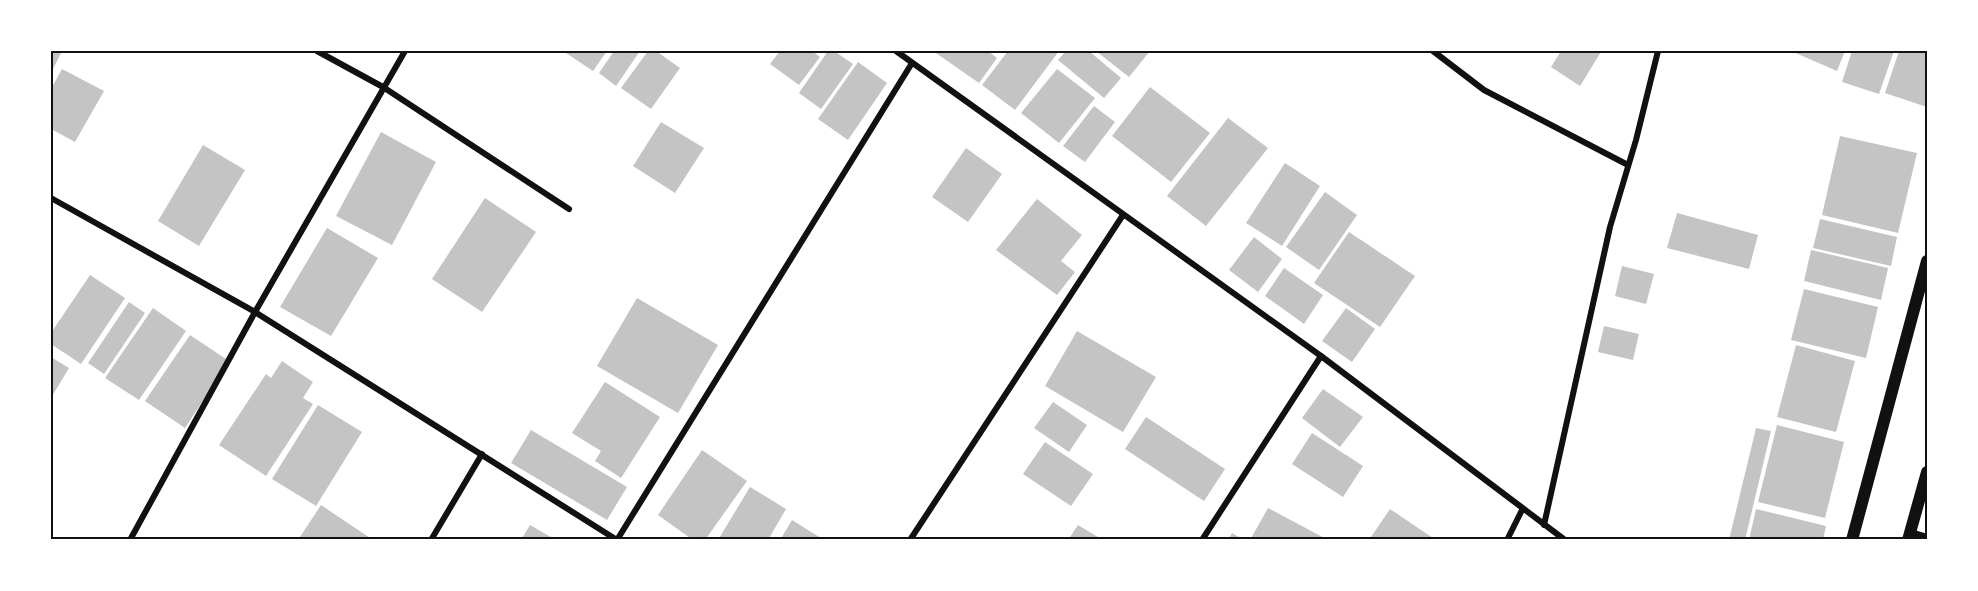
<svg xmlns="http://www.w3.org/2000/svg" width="1978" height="591" font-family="'DejaVu Sans',sans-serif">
<rect width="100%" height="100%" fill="#fff"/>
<g fill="#c4c4c4">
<polygon points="51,51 62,51 51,73"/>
<polygon points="563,51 607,51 593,71"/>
<polygon points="614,51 640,51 616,86 599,73"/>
<polygon points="648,51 656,51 680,68 651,109 621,88"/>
<polygon points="780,51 812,51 820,57 799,85 770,64"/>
<polygon points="828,51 834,51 853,64 821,109 799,93"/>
<polygon points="933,51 988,51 997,58 979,83"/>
<polygon points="1008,51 1059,51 1015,110 982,85"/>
<polygon points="1066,51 1089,51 1121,78 1104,98 1058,60"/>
<polygon points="1096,51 1150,51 1129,77"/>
<polygon points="1561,51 1599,51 1601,52 1580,86 1551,67"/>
<polygon points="1791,51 1845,51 1837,71"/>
<polygon points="1852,51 1894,51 1879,94 1842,82"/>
<polygon points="1899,51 1917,51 1927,54 1927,107 1885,93"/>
<polygon points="858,62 887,83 848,140 818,119"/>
<polygon points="62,69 104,91 75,142 51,129 51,89"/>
<polygon points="1057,69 1095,98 1059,143 1021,113"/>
<polygon points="1150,87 1210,133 1171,182 1112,136"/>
<polygon points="1094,106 1115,122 1085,162 1063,146"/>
<polygon points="1228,118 1268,148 1206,226 1167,196"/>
<polygon points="661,122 704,148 675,193 633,166"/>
<polygon points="381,132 436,162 392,245 336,216"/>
<polygon points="1840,136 1917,153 1898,233 1822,215"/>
<polygon points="203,145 245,170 199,246 158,221"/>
<polygon points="966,148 1002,174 968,222 932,197"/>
<polygon points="1285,163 1320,186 1282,246 1246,223"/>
<polygon points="1325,192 1357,215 1319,270 1286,247"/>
<polygon points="485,198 536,232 482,312 432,279"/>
<polygon points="1037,199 1082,235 1061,261 1075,272 1057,295 996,250"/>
<polygon points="1677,213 1758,235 1749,269 1667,248"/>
<polygon points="1820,219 1897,237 1891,266 1813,248"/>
<polygon points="327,228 378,258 331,336 280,307"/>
<polygon points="1349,232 1415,276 1380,327 1314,283"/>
<polygon points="1254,237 1282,259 1258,292 1229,270"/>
<polygon points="1811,250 1888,268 1881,300 1804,281"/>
<polygon points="1622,266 1654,274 1646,304 1615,296"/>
<polygon points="1284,268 1323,295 1304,324 1265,296"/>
<polygon points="90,275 125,298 81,364 51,344 51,333"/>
<polygon points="1804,289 1878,307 1866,358 1791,340"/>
<polygon points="637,298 718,345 678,413 597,366"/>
<polygon points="129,302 145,313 104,374 88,363"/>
<polygon points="153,308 186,331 139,400 105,378"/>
<polygon points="1346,308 1375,329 1352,362 1322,341"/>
<polygon points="1604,326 1639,334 1633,360 1598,352"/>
<polygon points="1077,331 1156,377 1123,432 1045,386"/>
<polygon points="190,335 229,361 185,428 145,401"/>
<polygon points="1796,345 1855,361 1836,432 1777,417"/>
<polygon points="51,357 69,368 51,398"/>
<polygon points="282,361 313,382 303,398 313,404 266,476 219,445 266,374 271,378"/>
<polygon points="605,382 660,417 621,478 595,461 601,451 572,433"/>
<polygon points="1323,389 1363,417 1340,447 1302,418"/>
<polygon points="1053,402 1087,425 1069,452 1034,428"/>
<polygon points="318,405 362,432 316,506 272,479"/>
<polygon points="1146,417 1225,469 1204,501 1125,449"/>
<polygon points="1777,425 1844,442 1825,518 1758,502"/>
<polygon points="1756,428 1771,431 1745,540 1729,540"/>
<polygon points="531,430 627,487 607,520 511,463"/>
<polygon points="1312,433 1363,466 1343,497 1292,464"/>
<polygon points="1045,442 1093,474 1071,506 1023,474"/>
<polygon points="702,450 747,481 705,540 693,540 658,515"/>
<polygon points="750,487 786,509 768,540 718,540"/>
<polygon points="321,505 373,540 298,540"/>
<polygon points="1268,508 1328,540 1250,540"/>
<polygon points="1390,509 1436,540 1369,540"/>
<polygon points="1756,509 1826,526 1823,540 1749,540"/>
<polygon points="792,520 824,540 780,540"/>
<polygon points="530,525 556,540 521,540"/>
<polygon points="1078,525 1103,540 1068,540"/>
<polygon points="1232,533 1244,540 1228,540"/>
</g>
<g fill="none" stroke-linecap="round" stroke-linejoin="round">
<g stroke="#111" stroke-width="6">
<polyline points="317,51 383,87 569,209"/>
<polyline points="896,51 1321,356 1565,540"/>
<polyline points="1433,51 1484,90 1628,165"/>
<polyline points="51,198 255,312 617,540 912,63"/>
<polyline points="1544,525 1610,227 1636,140 1658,51"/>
<polyline points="1910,532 1927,537"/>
<polyline points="130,540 255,312 405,51"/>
<polyline points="431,540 482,454"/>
<polyline points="910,540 1123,215"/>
<polyline points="1202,540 1321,356"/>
<polyline points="1507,540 1522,510"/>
</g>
<g stroke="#111" stroke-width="12">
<polyline points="1852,540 1927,261"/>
<polyline points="1908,540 1927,472"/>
</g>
</g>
<rect width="1978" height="591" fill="none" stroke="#ffffff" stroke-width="105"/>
<rect x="52" y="52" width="1874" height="486" fill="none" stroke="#111" stroke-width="2"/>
</svg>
